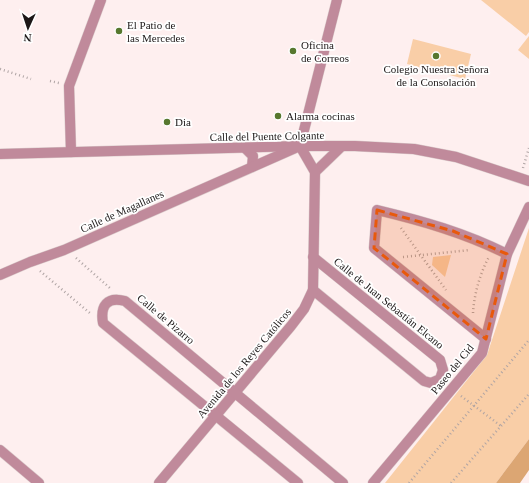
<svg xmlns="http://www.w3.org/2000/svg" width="529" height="483" font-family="'Times New Roman',serif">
<rect width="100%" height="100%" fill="#feefef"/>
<g fill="#f9cea7">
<polygon points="481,0 529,0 529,32 526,36"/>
<polygon points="529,36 529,59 518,50"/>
<polygon points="413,39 471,54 465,79 407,64"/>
<polygon points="529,228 529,439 496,483 385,483 487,355"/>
<polygon points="451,255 445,277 432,265 433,257"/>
</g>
<polygon fill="#dca673" points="529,439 529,470 520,483 496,483"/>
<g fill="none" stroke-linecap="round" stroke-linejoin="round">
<defs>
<path id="pedestrian" d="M 486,339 L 374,248 L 377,210 C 423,221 465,233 507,254"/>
<g id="minor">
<polyline points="300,146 337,0"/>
<polyline points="245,148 253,156 252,167"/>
<polyline points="71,152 69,86 101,0"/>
<polyline points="315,172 341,147"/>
<polyline points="0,275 30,262 64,250 300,146"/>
<polyline points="313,290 424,381 431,383 440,379 443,370 440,360 313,257"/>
<polyline points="0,450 39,483"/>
<polyline points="159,483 291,326 304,309 313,290 315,172 300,146"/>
<path d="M 298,483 L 103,323 C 100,306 107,296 125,301 L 343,483"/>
<polyline points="373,483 482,353 507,254 529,207"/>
</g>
<polyline id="tertiary" points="0,154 300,146 355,146 414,149 456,157 529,181"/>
</defs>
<use href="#pedestrian" stroke="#dacccc" stroke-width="11"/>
<use href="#minor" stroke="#dacccc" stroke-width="11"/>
<use href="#tertiary" stroke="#dacccc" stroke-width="11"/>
<g stroke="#afa4a4" stroke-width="2.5" stroke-dasharray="1 3" stroke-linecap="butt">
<polyline points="0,69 31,79"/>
<polyline points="50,81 59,83"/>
<polyline points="523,168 529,148"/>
<polyline points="401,228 446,290"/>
<polyline points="403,257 470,250"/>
<polyline points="76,258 111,289"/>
<polyline points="40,271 91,314"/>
<path d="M 473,313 C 474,295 480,273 489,257"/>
<polyline points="461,396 501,426"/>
<polyline points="409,483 529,340"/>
<polyline points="451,483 529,394"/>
</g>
<use href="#pedestrian" stroke="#c08a9b" stroke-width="10"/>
<use href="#minor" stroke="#c08a9b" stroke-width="10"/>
<use href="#tertiary" stroke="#c08a9b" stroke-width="10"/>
</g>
<path fill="#e8590c" fill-opacity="0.2" stroke="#e8590c" stroke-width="3" stroke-dasharray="8 5" stroke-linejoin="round" d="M 377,210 L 453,231 L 507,254 L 486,339 L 374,248 Z"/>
<g fill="#57772e" stroke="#fff" stroke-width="1.5">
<circle cx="119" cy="31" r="4"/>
<circle cx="293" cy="51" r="4"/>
<circle cx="436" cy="56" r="4"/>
<circle cx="278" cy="116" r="4"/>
<circle cx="167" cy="122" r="4"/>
</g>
<g text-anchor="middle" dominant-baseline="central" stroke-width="3.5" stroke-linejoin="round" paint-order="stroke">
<g font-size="11" fill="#1c1717" stroke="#fff" text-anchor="start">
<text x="127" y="25">El Patio de<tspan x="127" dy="13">las Mercedes</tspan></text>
<text x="301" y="45">Oficina<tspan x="301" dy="13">de Correos</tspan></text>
<text x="436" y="69" text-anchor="middle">Colegio Nuestra Señora<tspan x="436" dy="13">de la Consolación</tspan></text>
<text x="286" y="116">Alarma cocinas</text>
<text x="175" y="122">Dia</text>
</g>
<g font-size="11" fill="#1c1717" stroke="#fff">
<text transform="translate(267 136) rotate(-1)">Calle del Puente Colgante</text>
<text transform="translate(122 211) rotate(-24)">Calle de Magallanes</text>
<text transform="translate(389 303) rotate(39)">Calle de Juan Sebastián Elcano</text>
<text transform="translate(166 319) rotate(40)">Calle de Pizarro</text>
<text transform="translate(244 363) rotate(-50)">Avenida de los Reyes Católicos</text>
<text transform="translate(452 369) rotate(-51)">Paseo del Cid</text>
</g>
</g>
<g transform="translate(28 28) rotate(183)" stroke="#ffffff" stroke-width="3" paint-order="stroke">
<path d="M0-3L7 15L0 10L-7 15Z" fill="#1c1717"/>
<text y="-6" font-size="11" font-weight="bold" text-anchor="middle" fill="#1c1717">N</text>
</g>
</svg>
